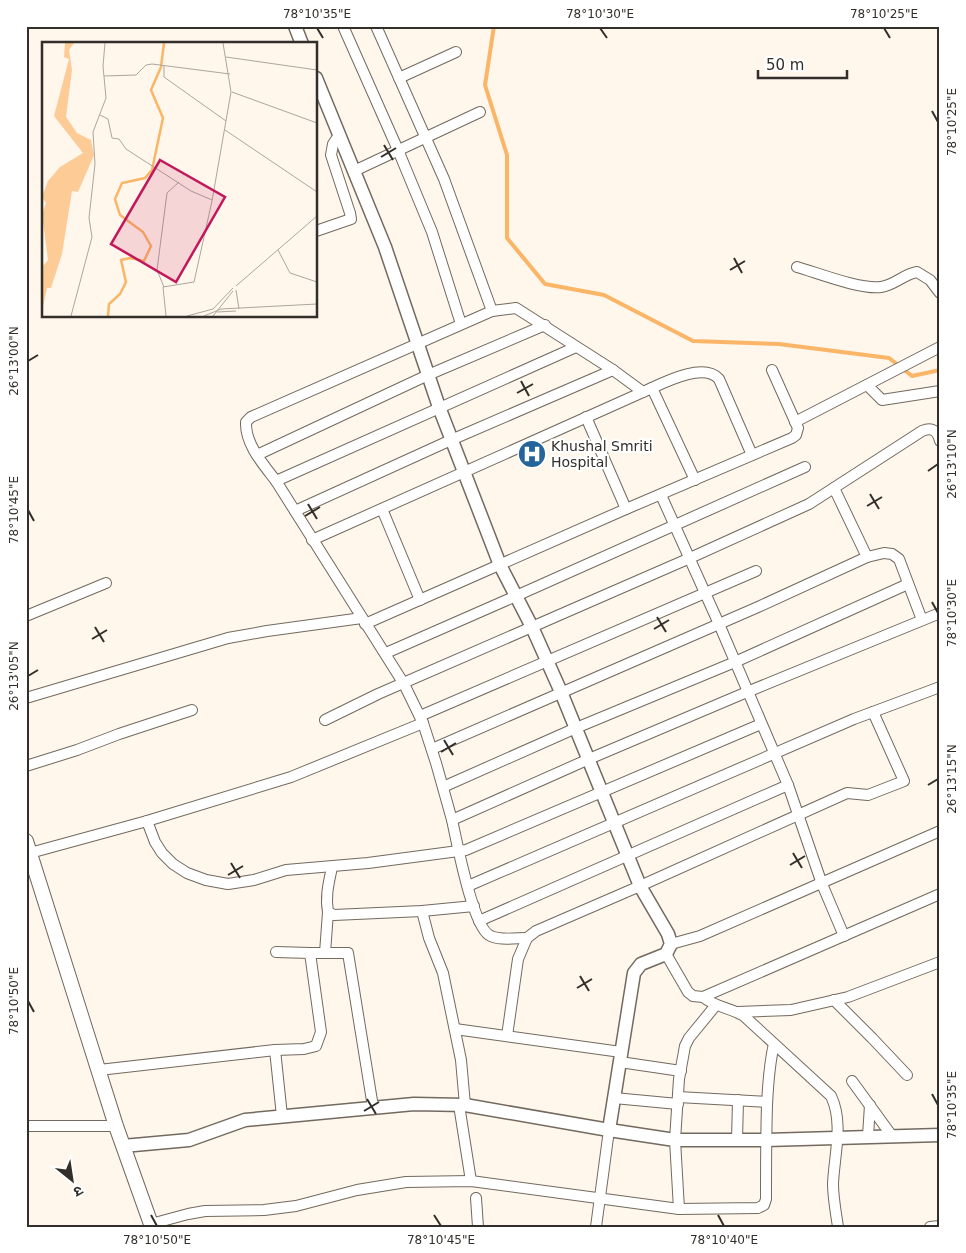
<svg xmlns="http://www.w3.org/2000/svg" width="966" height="1253" font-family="'DejaVu Sans','Noto Sans Devanagari',sans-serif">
<rect width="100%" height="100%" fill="#fff6ec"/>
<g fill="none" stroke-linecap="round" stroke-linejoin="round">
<polyline stroke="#fbb566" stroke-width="4" points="494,26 485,85 507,155 507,238 545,284 604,295 693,341 779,344 889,358 912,376 940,370"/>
<defs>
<g id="minor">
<polyline points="343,26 398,150 432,232 461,324"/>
<polyline points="376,26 444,179 492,311"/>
<polyline points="399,78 456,52"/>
<polyline points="354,171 480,112"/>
<polyline points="316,231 351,219 350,213 331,155 333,144 339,135"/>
<path d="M 797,267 C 818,273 861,290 881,287 C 895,285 904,274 917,272 L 930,280 L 940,293"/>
<polyline points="867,385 882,400 940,391"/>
<polyline points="652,388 695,480"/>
<path d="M 643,392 L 613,370 L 516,308 L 492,311 L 251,417 L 246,422 C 245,444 263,464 276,481 L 404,684 L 423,723 L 436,763 L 452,820 L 589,759 L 747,692 L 940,613"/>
<polyline points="586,417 626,509"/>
<polyline points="795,422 940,347"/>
<polyline points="257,455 428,375 545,325"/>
<polyline points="276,481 576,347"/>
<polyline points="834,488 867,557"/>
<polyline points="661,495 719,624 788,785 822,884 844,936"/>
<polyline points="382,509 420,600"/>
<polyline points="295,511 451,440 613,370"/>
<path d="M 312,540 L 643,392 C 661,384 703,361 719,379 L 752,455"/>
<polyline points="26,616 106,583"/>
<polyline points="365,624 626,509 792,438 796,435 798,428 772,370"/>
<polyline points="386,653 516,596 805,467"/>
<polyline points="26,698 228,638 267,631 362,618"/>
<polyline points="420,716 756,571"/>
<path d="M 325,720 L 378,694 L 690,558 L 809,504 L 922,431 C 932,427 937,430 940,441"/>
<polyline points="432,749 758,607 867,557 884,553 892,554 899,559 922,620"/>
<polyline points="26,766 77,750 119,734 192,710"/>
<polyline points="443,787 576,728 735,662 908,584"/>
<path d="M 452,820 C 457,842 472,924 489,935 C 498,941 516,938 527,938"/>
<polyline points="147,821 155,842 162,853 173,864 187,873 206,880 228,884 254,880 286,870 368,863 466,850 761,724"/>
<polyline points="30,853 147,821 291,777 423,723"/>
<path d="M 332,867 C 329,882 325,896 328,912 L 334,915 L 422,911 L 474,906"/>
<polyline points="468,886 854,719 940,687"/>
<polyline points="422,911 429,938 443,973 461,1060 465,1105"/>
<polyline points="479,921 788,785"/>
<polyline points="671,944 700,936 940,831"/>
<polyline points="310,953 348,953 373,1107"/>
<polyline points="325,953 328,912"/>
<polyline points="666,954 688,992 693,996 703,997 940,894"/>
<path d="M 703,997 C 715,1007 731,1008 744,1016 L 831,1096 C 844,1123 834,1156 833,1184 C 833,1198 836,1213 838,1227"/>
<polyline points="834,1000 872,1038 907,1075"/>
<polyline points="738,1012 791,1010 848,997 940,962"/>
<polyline points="455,1029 621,1052"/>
<polyline points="507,1036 518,959 527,938 536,931 640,886 847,793 868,795 904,781 873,712"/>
<polyline points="275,1050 282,1116"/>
<polyline points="620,1062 681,1071"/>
<polyline points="99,1070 275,1050 304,1049 316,1046 321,1032 310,953 276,952"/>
<polyline points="852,1081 892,1136"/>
<polyline points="678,1097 767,1102"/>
<polyline points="614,1098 678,1104"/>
<polyline points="459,1105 471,1181"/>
<polyline points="26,1126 116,1126"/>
<polyline points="868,1136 870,1105"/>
<polyline points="737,1140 738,1100"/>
<polyline points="476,1198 478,1227"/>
<polyline points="679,1209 675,1140 679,1079 685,1046 689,1038 716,1005"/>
<path d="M 151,1224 L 188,1214 L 205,1211 L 264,1210 L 296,1206 L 357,1190 L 406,1182 L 471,1181 L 679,1209 L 758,1208 L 764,1205 L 766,1199 C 766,1168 766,1137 767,1105 C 768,1084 769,1065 774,1044"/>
<polyline points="596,1227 609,1130"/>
<polyline points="930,1227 940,1226"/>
</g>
<g id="tertiary">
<polyline points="295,26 302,44"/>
<polyline points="316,78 385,247 439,407 500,565 532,627 561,692 640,886 668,934 671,944 666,954 641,964 634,973 609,1130"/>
<polyline points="123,1146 189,1140 245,1120 414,1104 465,1105 609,1130 675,1140 766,1140 940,1135"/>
</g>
<polyline id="secondary" points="26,841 116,1126 152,1227"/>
</defs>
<use href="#minor" stroke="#73695e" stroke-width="12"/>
<use href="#tertiary" stroke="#73695e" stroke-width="15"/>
<use href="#secondary" stroke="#73695e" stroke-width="16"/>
<use href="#minor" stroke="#fff" stroke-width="10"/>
<use href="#tertiary" stroke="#fff" stroke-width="12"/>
<use href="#secondary" stroke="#fff" stroke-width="14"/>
</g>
<path fill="none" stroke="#322e29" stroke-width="2" d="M 317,28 L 323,38M 600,28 L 607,38M 884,28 L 890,38M 932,111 L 938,122M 384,145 L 393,160M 381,157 L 396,148M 734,258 L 742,273M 730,270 L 745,261M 28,361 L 38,355M 521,381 L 529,396M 517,393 L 533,384M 928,471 L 938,464M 870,494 L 879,509M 308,504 L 317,519M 867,506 L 882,497M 28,510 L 34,521M 305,516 L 320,507M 932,602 L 938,613M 657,617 L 666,632M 95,627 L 104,642M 654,629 L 669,620M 92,639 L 107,630M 28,676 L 38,670M 444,740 L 453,755M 441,752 L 456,743M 928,785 L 938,779M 793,853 L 802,868M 231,863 L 240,878M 790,865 L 805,856M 228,875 L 243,866M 580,976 L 589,991M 577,988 L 592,979M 28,1001 L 34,1012M 932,1094 L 938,1105M 367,1099 L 376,1114M 364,1111 L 379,1102M 151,1215 L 157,1226M 434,1215 L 441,1226M 718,1215 L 724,1226"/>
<defs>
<symbol id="hospital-disc" viewBox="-11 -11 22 22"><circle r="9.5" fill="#24649a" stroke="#fff"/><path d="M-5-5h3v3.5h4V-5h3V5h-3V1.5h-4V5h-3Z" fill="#fff"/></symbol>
</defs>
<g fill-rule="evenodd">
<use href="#hospital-disc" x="516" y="438" width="32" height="32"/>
</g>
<g text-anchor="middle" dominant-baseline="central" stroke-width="4.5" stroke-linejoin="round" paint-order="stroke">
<g font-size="14" fill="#322e29" stroke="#fff" text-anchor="start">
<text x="551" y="446">Khushal Smriti<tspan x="551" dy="16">Hospital</tspan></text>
</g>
</g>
<g transform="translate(42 42)">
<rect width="275" height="275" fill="#fff6ec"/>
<path d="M 23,1 L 32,1 L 27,8 L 30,28 L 24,75 L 35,91 L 49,98 L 52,113 L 36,150 L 30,149 L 20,212 L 9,246 L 5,246 L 0,269 L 0,225 L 6,218 L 0,172 L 4,161 L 0,155 L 6,139 L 18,125 L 41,111 L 12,74 L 27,17 L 22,15 Z" fill="#fdcb96"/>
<path fill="none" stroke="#fbb566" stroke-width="2.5" d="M 66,274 L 67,262 L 78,252 L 84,240 L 79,218 L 88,216 L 102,219 L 109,204 L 101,190 L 78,173 L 73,157 L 80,141 L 103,136 L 110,128 L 121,76 L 109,48 L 119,25 L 122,1"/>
<path fill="none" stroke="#ada69e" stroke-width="1" d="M 184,15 L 275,28M 122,23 L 122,35 L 184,79M 62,34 L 94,33 L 104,23 L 110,22 L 188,32M 190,50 L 275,81M 58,73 L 66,77 L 70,96 L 77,97 L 84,107 L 149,149 L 170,158M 183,88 L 275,150M 236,208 L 248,231 L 275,240M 194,244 L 275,174M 122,245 L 115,228 L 125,151 L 137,140M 194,248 L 197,267M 175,270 L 194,269M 29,274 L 50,195 L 47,176 L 53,122 L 51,90 L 64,56 L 61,24 L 63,1M 124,274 L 121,245 L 152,240 L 170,159 L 189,50 L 181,1M 145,274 L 171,267 L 191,246M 162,274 L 179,267 L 275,262M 171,274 L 191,249"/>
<path fill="#c2185b" fill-opacity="0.15" stroke="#c2185b" stroke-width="2.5" d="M 118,118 L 183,155 L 134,240 L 69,202 Z"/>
<rect width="275" height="275" fill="none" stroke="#322e29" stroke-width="2.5"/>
</g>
<rect width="966" height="1253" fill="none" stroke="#ffffff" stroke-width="55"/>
<g transform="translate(72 1180) rotate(150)" stroke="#ffffff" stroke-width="4" paint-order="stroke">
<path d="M0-4L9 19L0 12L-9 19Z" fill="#322e29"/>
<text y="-8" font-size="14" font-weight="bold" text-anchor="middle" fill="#322e29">उ</text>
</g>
<path d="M758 70v8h89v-8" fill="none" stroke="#322e29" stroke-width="2.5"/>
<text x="766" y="70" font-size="15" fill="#322e29" stroke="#ffffff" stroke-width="4" paint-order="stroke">50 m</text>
<rect x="28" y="28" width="910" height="1198" fill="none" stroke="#322e29" stroke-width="2"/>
<g font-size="12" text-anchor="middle" fill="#322e29">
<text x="317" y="18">78°10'35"E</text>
<text x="600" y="18">78°10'30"E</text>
<text x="884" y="18">78°10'25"E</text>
<text transform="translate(952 122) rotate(-90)" y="4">78°10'25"E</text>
<text transform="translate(14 361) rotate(-90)" y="4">26°13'00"N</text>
<text transform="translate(952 464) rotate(-90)" y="4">26°13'10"N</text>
<text transform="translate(14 510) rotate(-90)" y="4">78°10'45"E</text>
<text transform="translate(952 613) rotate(-90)" y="4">78°10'30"E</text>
<text transform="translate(14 676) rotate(-90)" y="4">26°13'05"N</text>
<text transform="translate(952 779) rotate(-90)" y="4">26°13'15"N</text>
<text transform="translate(14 1001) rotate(-90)" y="4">78°10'50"E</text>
<text transform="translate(952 1105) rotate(-90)" y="4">78°10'35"E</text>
<text x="157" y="1244">78°10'50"E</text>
<text x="441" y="1244">78°10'45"E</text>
<text x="724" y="1244">78°10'40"E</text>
</g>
</svg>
